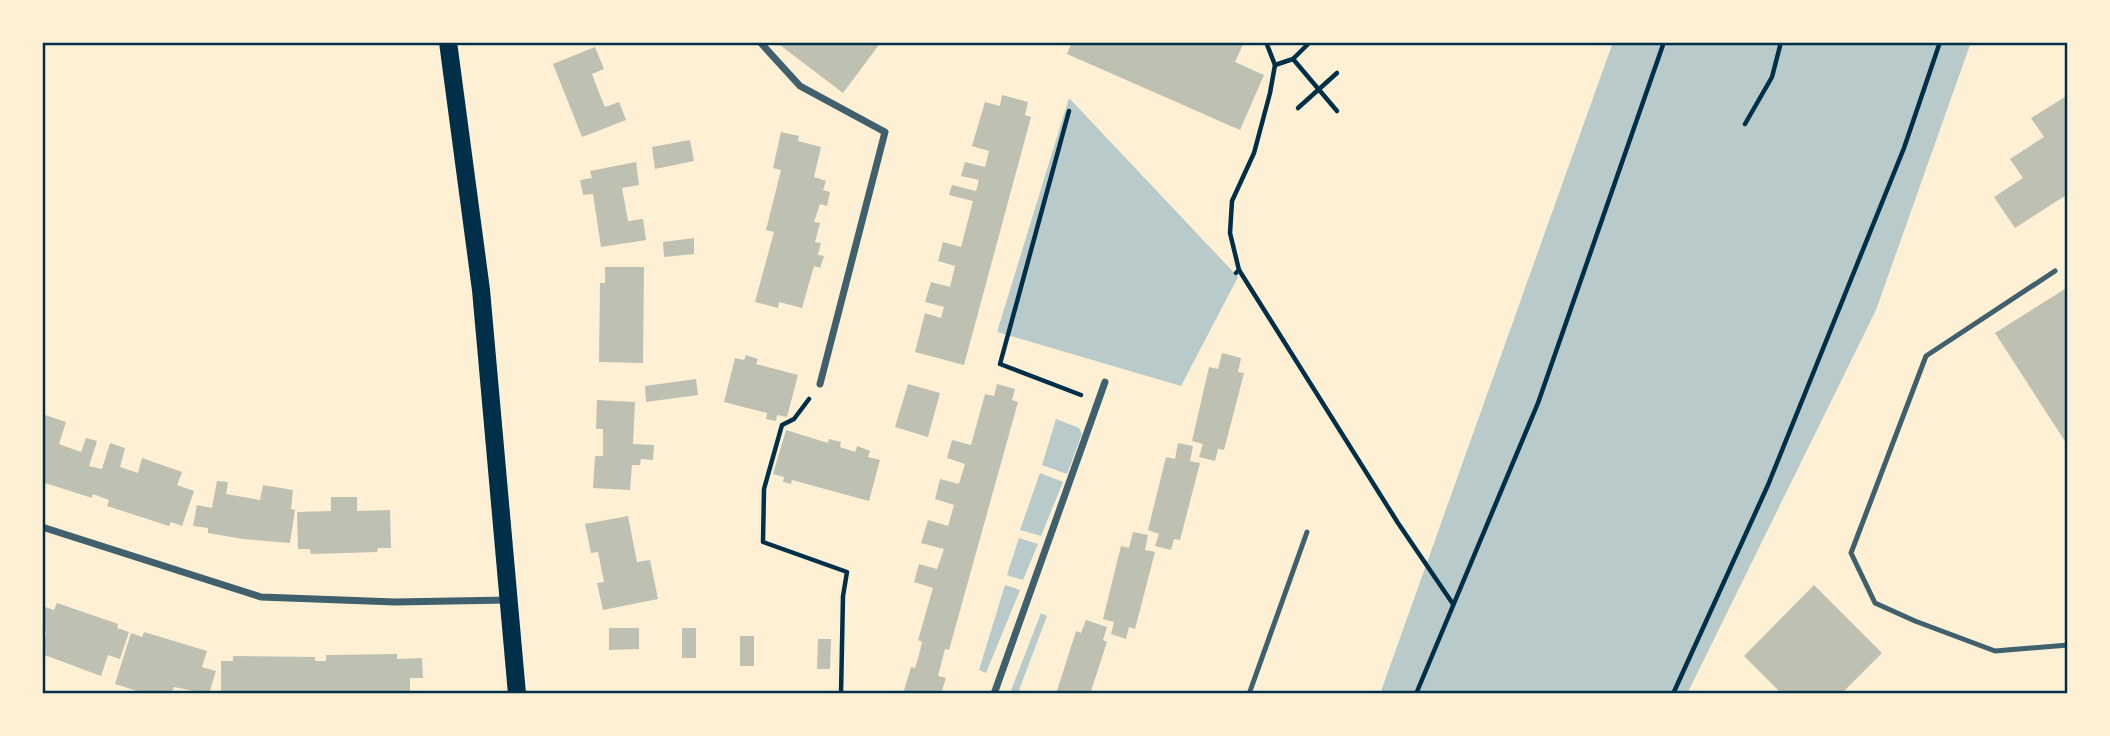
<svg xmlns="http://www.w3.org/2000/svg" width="2110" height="736" font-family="Lato,sans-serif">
<rect width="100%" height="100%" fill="#fdf0d5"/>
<g fill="#b9caca">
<polygon points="1613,42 1971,42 1876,310 1687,694 1380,694"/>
<polygon points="1069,98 1238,277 1181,386 997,332"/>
<polygon points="1056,419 1079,428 1082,434 1067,474 1042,465"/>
<polygon points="1040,473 1063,482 1041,536 1020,530"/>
<polygon points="1019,538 1038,544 1023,580 1007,575"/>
<polygon points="1005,585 1020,590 986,673 979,670"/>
<polygon points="1041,613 1047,616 1018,693 1010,693"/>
</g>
<g fill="#bec0b2">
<polygon points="776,42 881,42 843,93"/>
<polygon points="1072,42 1244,42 1235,62 1264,75 1240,130 1067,54"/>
<polygon points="595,47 604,69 592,74 598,90 605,107 619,102 626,120 582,137 553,64"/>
<polygon points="1002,95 1028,102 1025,115 1031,117 964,365 915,352 925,313 941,318 944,307 925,302 931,282 950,287 955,266 938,261 943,242 961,247 973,201 949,195 952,185 976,191 979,180 961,176 965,162 985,167 989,151 972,146 985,102 1000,106"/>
<polygon points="2068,95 2068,194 2015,228 1994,197 2023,178 2010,159 2044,137 2031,118"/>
<polygon points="781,132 799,136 798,141 821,147 814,177 826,181 823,190 830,192 827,206 820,204 814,222 820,223 815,242 821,243 818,255 824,256 820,268 814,266 802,308 779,302 778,308 755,302 774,232 766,230 781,170 773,168"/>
<polygon points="690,140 694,161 655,169 652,147"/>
<polygon points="636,162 639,185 622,188 628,221 643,219 646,240 601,247 593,194 583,195 580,180 592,178 590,171"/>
<polygon points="694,238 694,254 664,257 663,242"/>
<polygon points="605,267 644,267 643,363 599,362 600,283 605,283"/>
<polygon points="2068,287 2068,446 1995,333"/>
<polygon points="1222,353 1241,358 1238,372 1244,373 1224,450 1218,449 1215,461 1199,457 1203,444 1192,441 1209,367 1218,369"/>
<polygon points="746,355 758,359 756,364 798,375 787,417 777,415 776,421 766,419 767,413 724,402 735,358 744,360"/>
<polygon points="696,379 698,395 646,402 645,386"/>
<polygon points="908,384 940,393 928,437 895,427"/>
<polygon points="997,384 1015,389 1012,400 1018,402 949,650 945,649 938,676 946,678 941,694 903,694 911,667 915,668 919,655 922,642 918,640 933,588 914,582 919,564 937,569 944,549 921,543 928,520 948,526 954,505 935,499 940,479 959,484 965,464 947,458 952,440 971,445 985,394 994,396"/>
<polygon points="597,400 635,402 633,444 654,445 653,460 641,459 640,465 632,465 630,490 593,488 595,456 603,456 603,429 596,429"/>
<polygon points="42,414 66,422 59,444 81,452 86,438 97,441 89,466 102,469 110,443 125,448 120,467 138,473 142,458 182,472 177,485 194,491 182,526 171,522 169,526 107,506 109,500 93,494 92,498 42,482"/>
<polygon points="786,430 828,443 829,439 841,442 840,447 855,452 857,446 870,451 868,457 880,460 869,501 792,480 791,484 783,482 784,477 773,474"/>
<polygon points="1178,443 1193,446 1190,461 1200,463 1180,540 1174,539 1171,550 1155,546 1159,534 1148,530 1166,457 1175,459"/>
<polygon points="217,481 228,482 226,494 260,500 263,485 293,490 291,509 295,510 290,543 243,539 208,533 208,528 193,526 197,505 212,508"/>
<polygon points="331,497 357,497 357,511 390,510 391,548 378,548 377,552 311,554 310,549 298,549 297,512 331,511"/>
<polygon points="628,516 637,562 650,560 658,599 603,610 597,583 604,582 598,552 591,553 585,524"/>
<polygon points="1133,532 1148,535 1145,550 1155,552 1135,629 1129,627 1126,639 1111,634 1114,622 1103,619 1121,546 1129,548"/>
<polygon points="1814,585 1882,653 1841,694 1782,694 1744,656"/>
<polygon points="57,603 118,624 117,628 129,632 120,659 108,655 101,676 42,654 46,632 42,630 42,606 54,610"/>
<polygon points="1086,620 1107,627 1103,640 1107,642 1090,694 1056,694 1076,631 1081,633"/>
<polygon points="609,628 639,628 639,649 609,650"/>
<rect x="682" y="628" width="14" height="30"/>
<polygon points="144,632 207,651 202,667 216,671 209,694 174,687 171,694 147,694 115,684 131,633 142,637"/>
<rect x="740" y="636" width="14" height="30"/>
<polygon points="818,639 831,639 830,669 817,669"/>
<polygon points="397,654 397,659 422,658 423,678 410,678 410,694 221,694 221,661 233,661 233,656 315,657 315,661 326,661 326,655"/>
</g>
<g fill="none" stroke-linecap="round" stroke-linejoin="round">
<g stroke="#003049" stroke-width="4.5">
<polyline points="1293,59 1337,111"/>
<polyline points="1275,65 1293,59 1310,42"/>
<polyline points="1298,108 1337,73"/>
<polyline points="1069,111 1000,364 1081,395"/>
<polyline points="1745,124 1772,77 1781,42"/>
<polyline points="1239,270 1398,523 1453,604"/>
<polyline points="1236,273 1239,270 1230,233 1232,201 1254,153 1270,93 1275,65 1266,42"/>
<polyline points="809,399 794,419 782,425 764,489 763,542 847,572 843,596 841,694"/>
<polyline points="1416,694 1538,403 1664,42"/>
<polyline points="1673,694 1768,485 1904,148 1940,42"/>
</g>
<g stroke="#3f606c" stroke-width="5">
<polyline points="2055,271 1926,356 1851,553 1875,603 1915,621 1995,651 2068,645"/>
<polyline points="1249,694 1307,532"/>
</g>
<g stroke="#3f606c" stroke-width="7">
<polyline points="760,42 800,86 885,132 820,384"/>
<polyline points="42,527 261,597 395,602 508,600"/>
<polyline points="994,694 1105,382"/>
</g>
<polyline stroke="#003049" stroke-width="18" points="448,42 481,290 517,694"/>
</g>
<rect width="2110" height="736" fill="none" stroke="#fdf0d5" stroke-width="88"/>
<rect x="44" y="44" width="2022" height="648" fill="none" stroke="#003049" stroke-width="2.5"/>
</svg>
